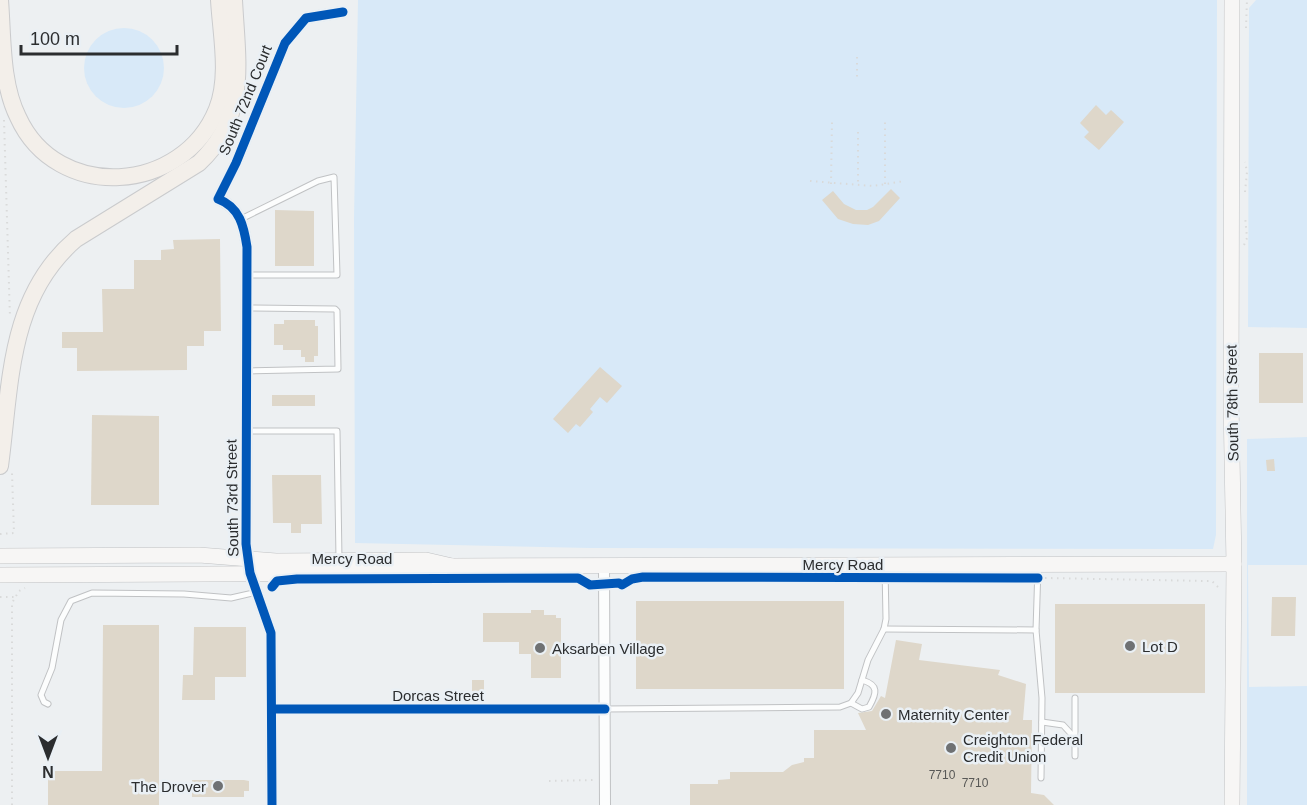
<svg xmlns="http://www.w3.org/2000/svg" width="1307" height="805" font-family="Arial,sans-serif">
<rect width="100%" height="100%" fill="#edf0f2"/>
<g fill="#d8e9f8">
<polygon points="358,0 1217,0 1216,535 1213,549 590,548 355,543 354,218"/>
<polygon points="1256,0 1307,0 1307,328 1248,327 1249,8"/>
<circle cx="124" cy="68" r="40"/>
<polygon points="1307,437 1307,565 1248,565 1249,687 1307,686 1307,805 1247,805 1247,439"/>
</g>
<g fill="#ded7ca">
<polygon points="1096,105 1106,115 1111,110 1124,122 1099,150 1084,137 1089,132 1080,123"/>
<polygon points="891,189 900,198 879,221 868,225 853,224 838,219 822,200 833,191 844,204 856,210 867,210 873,207"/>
<polygon points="275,210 314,211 314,266 275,266"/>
<polygon points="220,239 221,331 204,331 204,346 187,346 187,370 77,371 77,348 62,348 62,332 103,332 102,289 134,289 134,260 161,260 161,250 174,249 173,240"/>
<polygon points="284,320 315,320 315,326 318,326 318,356 314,356 314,362 305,362 305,357 301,357 301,350 283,350 283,345 274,345 274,324 284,324"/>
<rect x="1259" y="353" width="44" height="50"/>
<polygon points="600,367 622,386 607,403 600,397 590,409 593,412 580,427 576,424 568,433 553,419"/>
<rect x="272" y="395" width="43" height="11"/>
<polygon points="92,415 159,416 159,505 91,505"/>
<polygon points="1274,459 1275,471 1267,471 1266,460"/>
<polygon points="272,475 321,475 322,524 301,524 301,533 291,533 291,523 273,523"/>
<polygon points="1272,597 1296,597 1295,636 1271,636"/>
<rect x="636" y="601" width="208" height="88"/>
<rect x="1055" y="604" width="150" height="89"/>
<polygon points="531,610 544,610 544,615 556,615 556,618 561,618 561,678 531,678 531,654 519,654 519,642 483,642 483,613 531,613"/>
<polygon points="103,625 159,625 159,805 48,805 48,771 102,771"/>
<polygon points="194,627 246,627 246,677 215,677 215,700 182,700 183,675 193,675"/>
<polygon points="896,640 922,644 919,660 1000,670 998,675 1026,684 1023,720 1032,720 1031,793 1044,795 1054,805 690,805 690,784 718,784 718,780 730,779 730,772 783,772 792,765 804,762 804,758 814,758 814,730 866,730 858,713 872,711 881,696 885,698"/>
<rect x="472" y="680" width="12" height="11"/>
<polygon points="192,780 244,780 249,781 249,791 244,791 244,797 192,797"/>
</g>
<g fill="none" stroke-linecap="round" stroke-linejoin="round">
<defs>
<g id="service">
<polyline points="241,219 318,181 334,177 337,275 247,275"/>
<polyline points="247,308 335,309 337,311 338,369 247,371"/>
<polyline points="247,431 337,431 339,559"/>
<polyline points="1038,567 1036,630 1042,698 1041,778"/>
<polyline points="884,629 1036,630"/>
<path d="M 851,703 L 862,709 L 869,707 C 877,693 879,685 862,680"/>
<polyline points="48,704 44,702 41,695 52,668 61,620 71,601 92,593 184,594 231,598 257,592"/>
<polyline points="605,709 840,707 851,703 858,693 868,660 884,629 886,619 885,567"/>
<polyline points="1042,722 1063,725 1075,738"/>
<polyline points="1075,756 1075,698"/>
</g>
<g id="minor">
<polyline points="604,564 605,805"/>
<polyline points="272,709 605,709"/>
<path d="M 272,805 L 271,633 L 250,573 L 246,544 L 247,247 C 244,227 240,207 218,199 L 236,163 L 285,43 L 306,18 L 343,12"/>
</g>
<g id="secondary">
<polyline points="0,556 199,555 276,561 426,560 452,566"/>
<polyline points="0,575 387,573 434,571 452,566 1234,564"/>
<polyline points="1232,805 1234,564 1231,402 1232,0"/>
</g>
<g id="primary">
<path d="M 0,0 C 3,38 1,83 18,117 C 57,203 183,194 217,109 C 230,76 221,35 219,0"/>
<path d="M 0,466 C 11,384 8,297 76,239 L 199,163 C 249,116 237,61 234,0"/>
</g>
</defs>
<use href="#service" stroke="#c0c2c4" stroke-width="7"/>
<use href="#minor" stroke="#c0c2c4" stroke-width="12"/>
<use href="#secondary" stroke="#c0c2c4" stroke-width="16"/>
<use href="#primary" stroke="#cacbcd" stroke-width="18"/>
<g stroke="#d9dada" stroke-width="2" stroke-dasharray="1.5 4.5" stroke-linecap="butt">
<polyline points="1246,28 1247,0"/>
<polyline points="857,57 857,78"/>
<polyline points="4,120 10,318"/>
<polyline points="858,132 858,186"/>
<polyline points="810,181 873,186 905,181"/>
<polyline points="831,184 832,121"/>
<polyline points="885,184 885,121"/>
<polyline points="1245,192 1247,172 1245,162"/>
<polyline points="1244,245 1247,238 1245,216"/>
<polyline points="0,534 14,533 12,473"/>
<polyline points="1045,578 1206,581 1212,581 1221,590"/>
<polyline points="0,597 15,597"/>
<polyline points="549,781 594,780"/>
<polyline points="12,805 12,603 19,591 25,588"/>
</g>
<use href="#service" stroke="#fcfdfd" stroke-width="5"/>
<use href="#minor" stroke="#fcfdfd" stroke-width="10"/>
<use href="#secondary" stroke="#f7f6f5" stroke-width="15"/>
<use href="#primary" stroke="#f3efea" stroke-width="16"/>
<defs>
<g id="cycleway">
<polyline points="272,587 277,581 297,579 578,578 590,585 619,583 622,585 632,579 643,577 1038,578"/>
<polyline points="272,709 605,709"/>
<path d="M 272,805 L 271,633 L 250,573 L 246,544 L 247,247 C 244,227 240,207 218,199 L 236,163 L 285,43 L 306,18 L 343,12"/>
</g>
</defs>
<use href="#cycleway" stroke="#eaf0f5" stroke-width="13"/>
<use href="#cycleway" stroke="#0057b8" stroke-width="9"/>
</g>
<g fill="#6f7173" stroke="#eaf0f5" stroke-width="2">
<circle cx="1130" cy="646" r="6"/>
<circle cx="540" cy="648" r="6"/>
<circle cx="886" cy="714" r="6"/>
<circle cx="951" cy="748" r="6"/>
<circle cx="218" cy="786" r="6"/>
</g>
<g text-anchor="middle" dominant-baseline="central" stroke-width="5" stroke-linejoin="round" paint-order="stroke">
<g font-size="12" fill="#585856">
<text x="942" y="775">7710</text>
<text x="975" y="783">7710</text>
</g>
<g font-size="15" fill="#2b2d2f" stroke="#eaf0f5">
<text transform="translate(245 100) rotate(-68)">South 72nd Court</text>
<text transform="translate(1232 403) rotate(-91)">South 78th Street</text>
<text transform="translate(232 498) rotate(-91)">South 73rd Street</text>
<text x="352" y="558">Mercy Road</text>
<text x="843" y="564">Mercy Road</text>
<text x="438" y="695">Dorcas Street</text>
</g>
<g font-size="15" fill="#2b2d2f" stroke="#eaf0f5" text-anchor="start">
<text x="1142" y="646">Lot D</text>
<text x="552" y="648">Aksarben Village</text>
<text x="898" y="714">Maternity Center</text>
<text x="963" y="739">Creighton Federal<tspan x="963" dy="17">Credit Union</tspan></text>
<text x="206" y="786" text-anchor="end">The Drover</text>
</g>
</g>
<g transform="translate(48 757) rotate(180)" stroke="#eaf0f5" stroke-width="4.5" paint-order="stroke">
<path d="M0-4.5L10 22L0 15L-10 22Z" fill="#2b2d2f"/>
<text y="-9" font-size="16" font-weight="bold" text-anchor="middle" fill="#2b2d2f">N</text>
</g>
<path d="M21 45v9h156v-9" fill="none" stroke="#2b2d2f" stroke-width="3"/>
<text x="30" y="45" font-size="18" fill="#2b2d2f" stroke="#eaf0f5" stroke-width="4.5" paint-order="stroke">100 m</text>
</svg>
